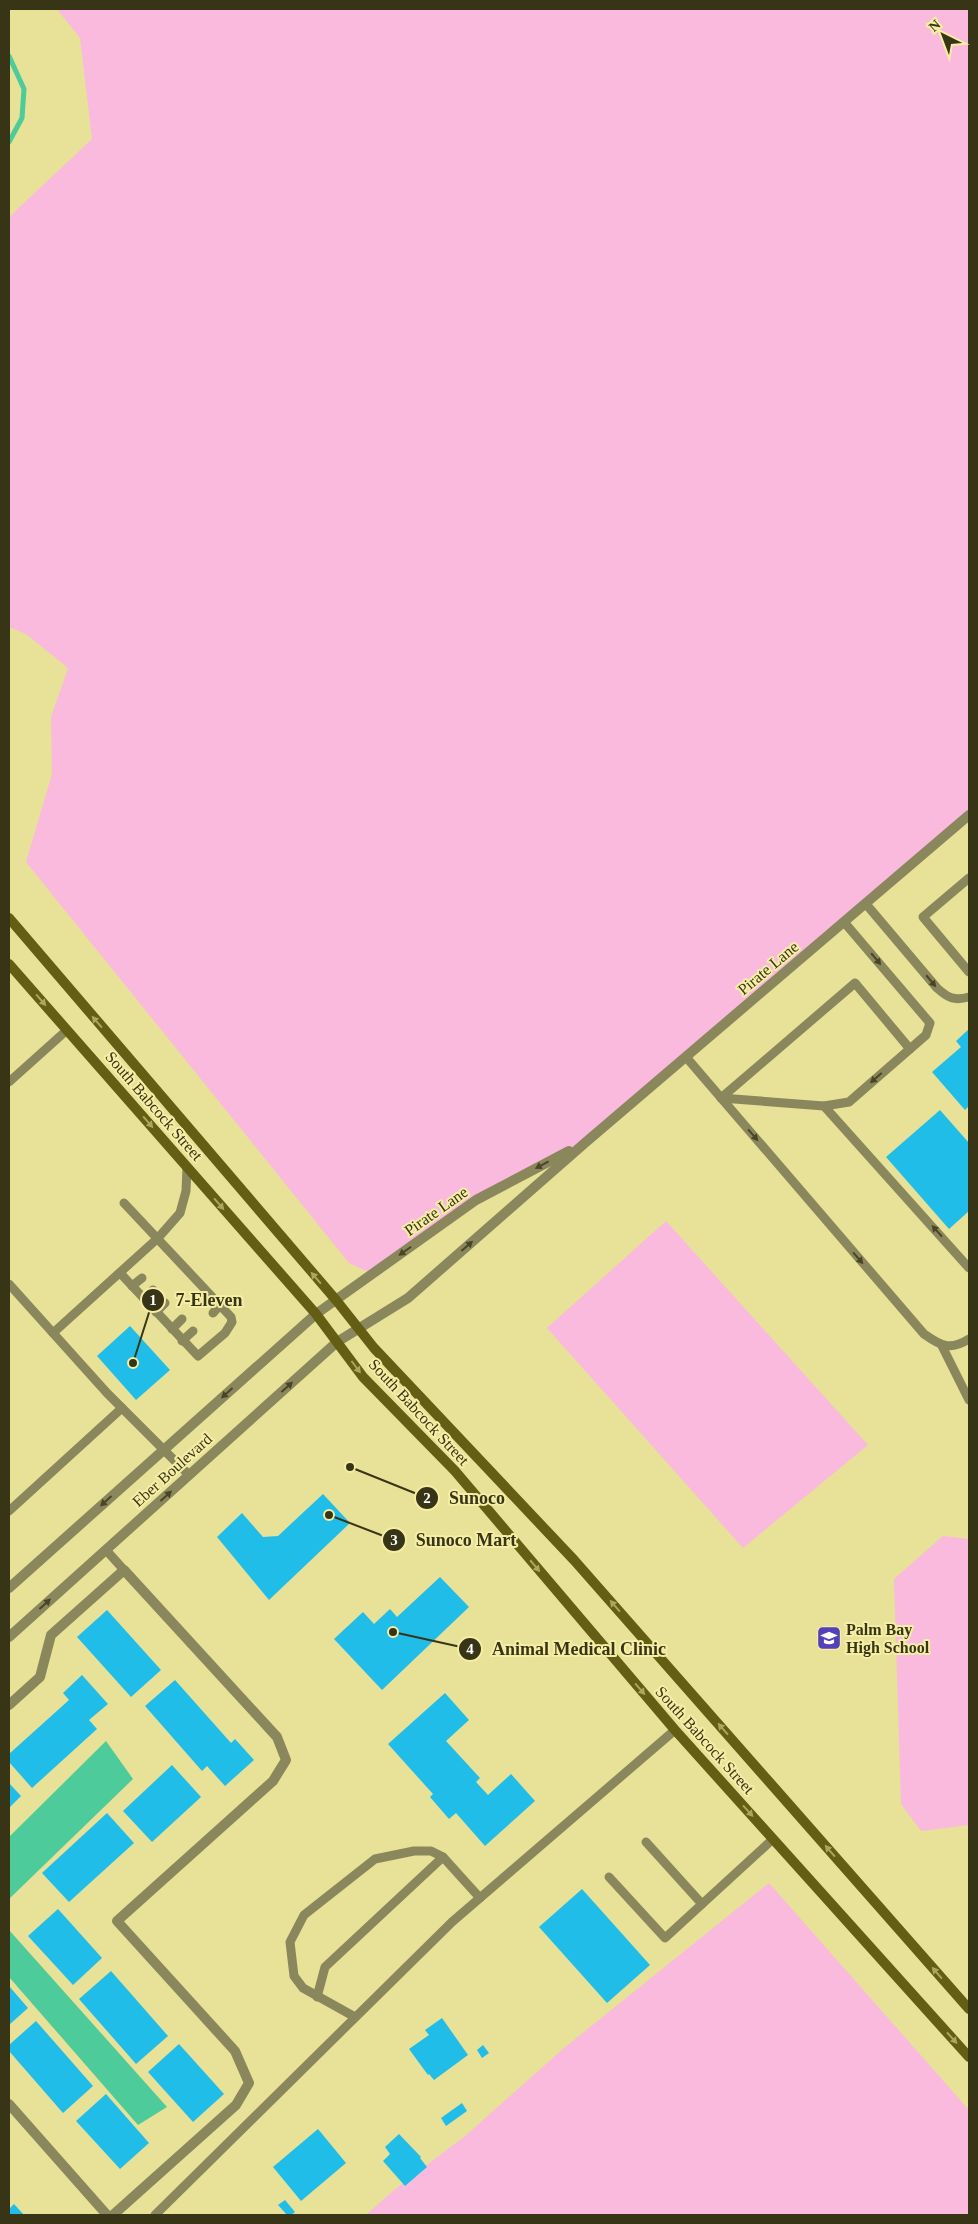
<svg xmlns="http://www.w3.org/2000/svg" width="978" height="2224" font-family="Georgia,serif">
<rect width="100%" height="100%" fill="#e8e198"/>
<g fill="#f9bade">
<polygon points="57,9 969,9 969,815 586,1142 476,1200 373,1274 349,1263 26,862 52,774 51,717 68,668 26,634 9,627 9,217 92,139 80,38"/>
<polygon points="666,1221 868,1445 743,1548 547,1328"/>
<polygon points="943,1536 969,1539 969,1825 921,1831 901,1804 894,1579"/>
<polygon points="769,1883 969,2110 969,2215 366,2215 394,2190 465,2136 564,2048"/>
</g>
<g fill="#4ecb9a">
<polygon points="106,1741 133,1779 9,1899 9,1837"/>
<polygon points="9,1930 167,2107 138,2125 9,1977"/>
</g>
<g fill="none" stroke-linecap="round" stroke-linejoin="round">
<polyline stroke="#4ecb9a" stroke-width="5" points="9,56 24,89 22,118 9,142"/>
</g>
<g fill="#21bde9">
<polygon points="969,1029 969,1106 965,1110 932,1072 961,1047 956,1041"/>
<polygon points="940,1110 969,1143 969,1211 949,1229 886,1157"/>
<polygon points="130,1326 170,1370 136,1400 97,1356"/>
<polygon points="323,1494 350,1523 269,1600 217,1537 242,1513 263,1537 278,1536"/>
<polygon points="440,1577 469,1607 382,1690 334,1639 363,1612 374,1624 390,1609 397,1617"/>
<polygon points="107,1610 161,1670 131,1697 77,1637"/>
<polygon points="82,1675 108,1704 89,1720 97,1729 32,1788 9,1762 9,1754 69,1700 63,1693"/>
<polygon points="175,1680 231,1743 235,1739 254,1760 225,1786 207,1766 202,1771 145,1706"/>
<polygon points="445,1693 469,1720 446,1741 480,1778 476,1782 488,1795 511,1774 535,1801 485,1846 456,1813 449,1819 430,1797 433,1794 388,1744"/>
<polygon points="172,1765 201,1797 152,1842 123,1811"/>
<polygon points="9,1783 21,1796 9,1808"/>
<polygon points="107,1813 134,1843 69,1902 42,1873"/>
<polygon points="582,1889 650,1965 607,2003 539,1927"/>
<polygon points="58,1909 102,1958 73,1985 28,1936"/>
<polygon points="111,1971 168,2036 136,2064 79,1999"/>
<polygon points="9,1986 28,2008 9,2025"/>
<polygon points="442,2018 468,2055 434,2080 429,2074 428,2075 409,2049 429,2035 425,2030"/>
<polygon points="36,2021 93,2086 63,2113 9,2051 9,2045"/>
<polygon points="179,2044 224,2094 193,2122 148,2072"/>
<polygon points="483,2045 489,2053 482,2058 477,2050"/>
<polygon points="106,2094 149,2143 120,2169 76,2121"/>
<polygon points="462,2103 467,2111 446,2126 441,2118"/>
<polygon points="318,2129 346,2163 301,2201 273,2167"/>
<polygon points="399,2134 421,2157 420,2158 427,2167 405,2186 383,2161 390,2154 385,2147"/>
<polygon points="285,2200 295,2212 291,2215 287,2215 278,2205"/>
<polygon points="14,2204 24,2215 9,2215 9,2209"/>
</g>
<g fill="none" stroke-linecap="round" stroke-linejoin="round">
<g stroke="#8b875d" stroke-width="9">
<polyline points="969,878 923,917 969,972"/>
<path d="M 866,904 L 937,988 C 948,998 954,1001 969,997"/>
<path d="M 686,1057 L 924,1334 C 941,1346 950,1351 969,1339"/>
<polyline points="9,1082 67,1030"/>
<polyline points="721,1098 824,1106 849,1102 926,1035 930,1023 844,922"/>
<polyline points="721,1098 855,983 910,1049"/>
<polyline points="824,1106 969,1268"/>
<polyline points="120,1273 198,1356 225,1333 232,1322 231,1317 124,1203"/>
<polyline points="9,1284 107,1393 189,1475"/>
<polyline points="132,1286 142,1278"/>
<polyline points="144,1299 153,1290"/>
<polyline points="156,1312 165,1303"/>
<polyline points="213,1313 220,1305"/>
<polyline points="172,1329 182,1319"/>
<polyline points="53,1333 158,1238 180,1213 186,1191 187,1167"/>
<polyline points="182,1341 193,1331"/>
<polyline points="942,1346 969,1400"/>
<polyline points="9,1511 122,1408"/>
<polyline points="106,1550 124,1570"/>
<polyline points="646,1842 702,1904"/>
<polyline points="609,1877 665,1938 773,1839"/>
<polyline points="317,1997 325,1967 443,1857"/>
<polyline points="355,2017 303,1988 294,1976 290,1942 304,1915 375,1859 414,1851 431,1851 443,1857 480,1898"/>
<polyline points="155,2215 452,1922 675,1730"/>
</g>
<g stroke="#8b875d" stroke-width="10">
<polyline points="9,1705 40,1677 51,1635 124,1570 277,1737 286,1760 273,1781 117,1921 235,2051 249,2083 236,2105 113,2215"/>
<polyline points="9,2104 107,2215"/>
</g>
<g stroke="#8b875d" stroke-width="10">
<polyline points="9,1588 316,1314 476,1200 569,1151"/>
<polyline points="9,1637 337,1342 408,1298 586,1142 969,815"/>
</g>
<g stroke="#645d14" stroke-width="10">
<polyline points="9,918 336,1300 374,1348 574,1560 969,2009"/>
<polyline points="9,964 316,1314 363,1377 455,1471 675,1730 969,2057"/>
</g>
</g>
<defs><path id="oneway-solid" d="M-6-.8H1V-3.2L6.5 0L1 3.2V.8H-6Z" transform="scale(1.25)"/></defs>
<g fill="#494525">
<use href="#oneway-solid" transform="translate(876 959) rotate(50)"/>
<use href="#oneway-solid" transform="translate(931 981) rotate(50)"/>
<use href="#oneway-solid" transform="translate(876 1078) rotate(139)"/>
<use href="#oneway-solid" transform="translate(753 1135) rotate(49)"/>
<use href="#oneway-solid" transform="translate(542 1165) rotate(152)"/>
<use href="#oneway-solid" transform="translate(937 1231) rotate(-132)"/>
<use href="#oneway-solid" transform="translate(467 1246) rotate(-41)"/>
<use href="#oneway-solid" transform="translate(405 1251) rotate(145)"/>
<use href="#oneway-solid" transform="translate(858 1258) rotate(49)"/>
<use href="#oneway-solid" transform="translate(287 1387) rotate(-42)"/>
<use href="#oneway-solid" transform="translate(227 1393) rotate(138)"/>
<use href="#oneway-solid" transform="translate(166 1496) rotate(-42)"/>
<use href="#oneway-solid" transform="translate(106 1501) rotate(138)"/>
<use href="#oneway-solid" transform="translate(45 1604) rotate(-42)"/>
</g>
<g fill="#aca65c">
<use href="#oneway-solid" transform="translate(41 1000) rotate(49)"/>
<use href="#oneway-solid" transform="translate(97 1022) rotate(-131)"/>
<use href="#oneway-solid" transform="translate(148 1122) rotate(49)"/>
<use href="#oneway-solid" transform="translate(219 1204) rotate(49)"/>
<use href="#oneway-solid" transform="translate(316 1278) rotate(-131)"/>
<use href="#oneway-solid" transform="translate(356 1367) rotate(53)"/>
<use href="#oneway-solid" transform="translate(535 1566) rotate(50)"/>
<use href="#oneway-solid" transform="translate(615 1606) rotate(-131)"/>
<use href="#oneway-solid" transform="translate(640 1689) rotate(49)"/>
<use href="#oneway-solid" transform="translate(723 1729) rotate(-131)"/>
<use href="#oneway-solid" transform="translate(748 1811) rotate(48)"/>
<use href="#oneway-solid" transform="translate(830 1851) rotate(-131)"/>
<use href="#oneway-solid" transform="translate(937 1973) rotate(-131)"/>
<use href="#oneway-solid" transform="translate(952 2038) rotate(48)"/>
</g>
<defs>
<symbol id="school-square" viewBox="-11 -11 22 22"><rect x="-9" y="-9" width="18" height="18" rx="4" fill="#5241b8" stroke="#f5eea4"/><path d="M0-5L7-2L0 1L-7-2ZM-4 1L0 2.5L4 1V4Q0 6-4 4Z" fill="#fff"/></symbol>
</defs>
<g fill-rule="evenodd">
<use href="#school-square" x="815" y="1624" width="28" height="28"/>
</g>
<g text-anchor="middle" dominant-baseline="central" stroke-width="4" stroke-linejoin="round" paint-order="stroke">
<g font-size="16" fill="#383517" stroke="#f5eea4">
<text transform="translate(768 968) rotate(-40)">Pirate Lane</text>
<text transform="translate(154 1106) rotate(49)">South Babcock Street</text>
<text transform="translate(436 1211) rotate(-35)">Pirate Lane</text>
<text transform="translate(419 1412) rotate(47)">South Babcock Street</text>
<text transform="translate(172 1470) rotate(-42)">Eber Boulevard</text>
<text transform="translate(705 1740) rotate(48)">South Babcock Street</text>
</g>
<g font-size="16" font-weight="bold" fill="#383517" stroke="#f5eea4" text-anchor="start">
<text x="846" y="1629">Palm Bay<tspan x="846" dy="18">High School</tspan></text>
</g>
</g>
<path fill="none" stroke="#383517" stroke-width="2" d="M133 1363L153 1300M350 1467L427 1498M329 1515L394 1540M393 1632L470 1649"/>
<g fill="#383517" stroke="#f5eea4" stroke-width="2">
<circle cx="133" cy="1363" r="5"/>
<circle cx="350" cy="1467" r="5"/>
<circle cx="329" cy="1515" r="5"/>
<circle cx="393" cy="1632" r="5"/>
<circle cx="153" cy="1300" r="12"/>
<circle cx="427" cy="1498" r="12"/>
<circle cx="394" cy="1540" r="12"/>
<circle cx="470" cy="1649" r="12"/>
</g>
<g font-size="15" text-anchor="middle" font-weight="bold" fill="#fff">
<text x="153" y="1305">1</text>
<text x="427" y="1503">2</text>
<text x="394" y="1545">3</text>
<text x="470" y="1654">4</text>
</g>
<g font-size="18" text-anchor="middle" font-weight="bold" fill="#383517" stroke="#f5eea4" stroke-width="4" stroke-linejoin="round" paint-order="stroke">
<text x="209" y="1306">7-Eleven</text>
<text x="477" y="1504">Sunoco</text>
<text x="466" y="1546">Sunoco Mart</text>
<text x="579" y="1655">Animal Medical Clinic</text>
</g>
<rect width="978" height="2224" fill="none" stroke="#383517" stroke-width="20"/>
<g transform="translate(943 35) rotate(318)" stroke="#f5eea4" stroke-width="4" paint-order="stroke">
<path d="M0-4L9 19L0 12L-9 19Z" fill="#383517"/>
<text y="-8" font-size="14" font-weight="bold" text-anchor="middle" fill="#383517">N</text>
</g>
</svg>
